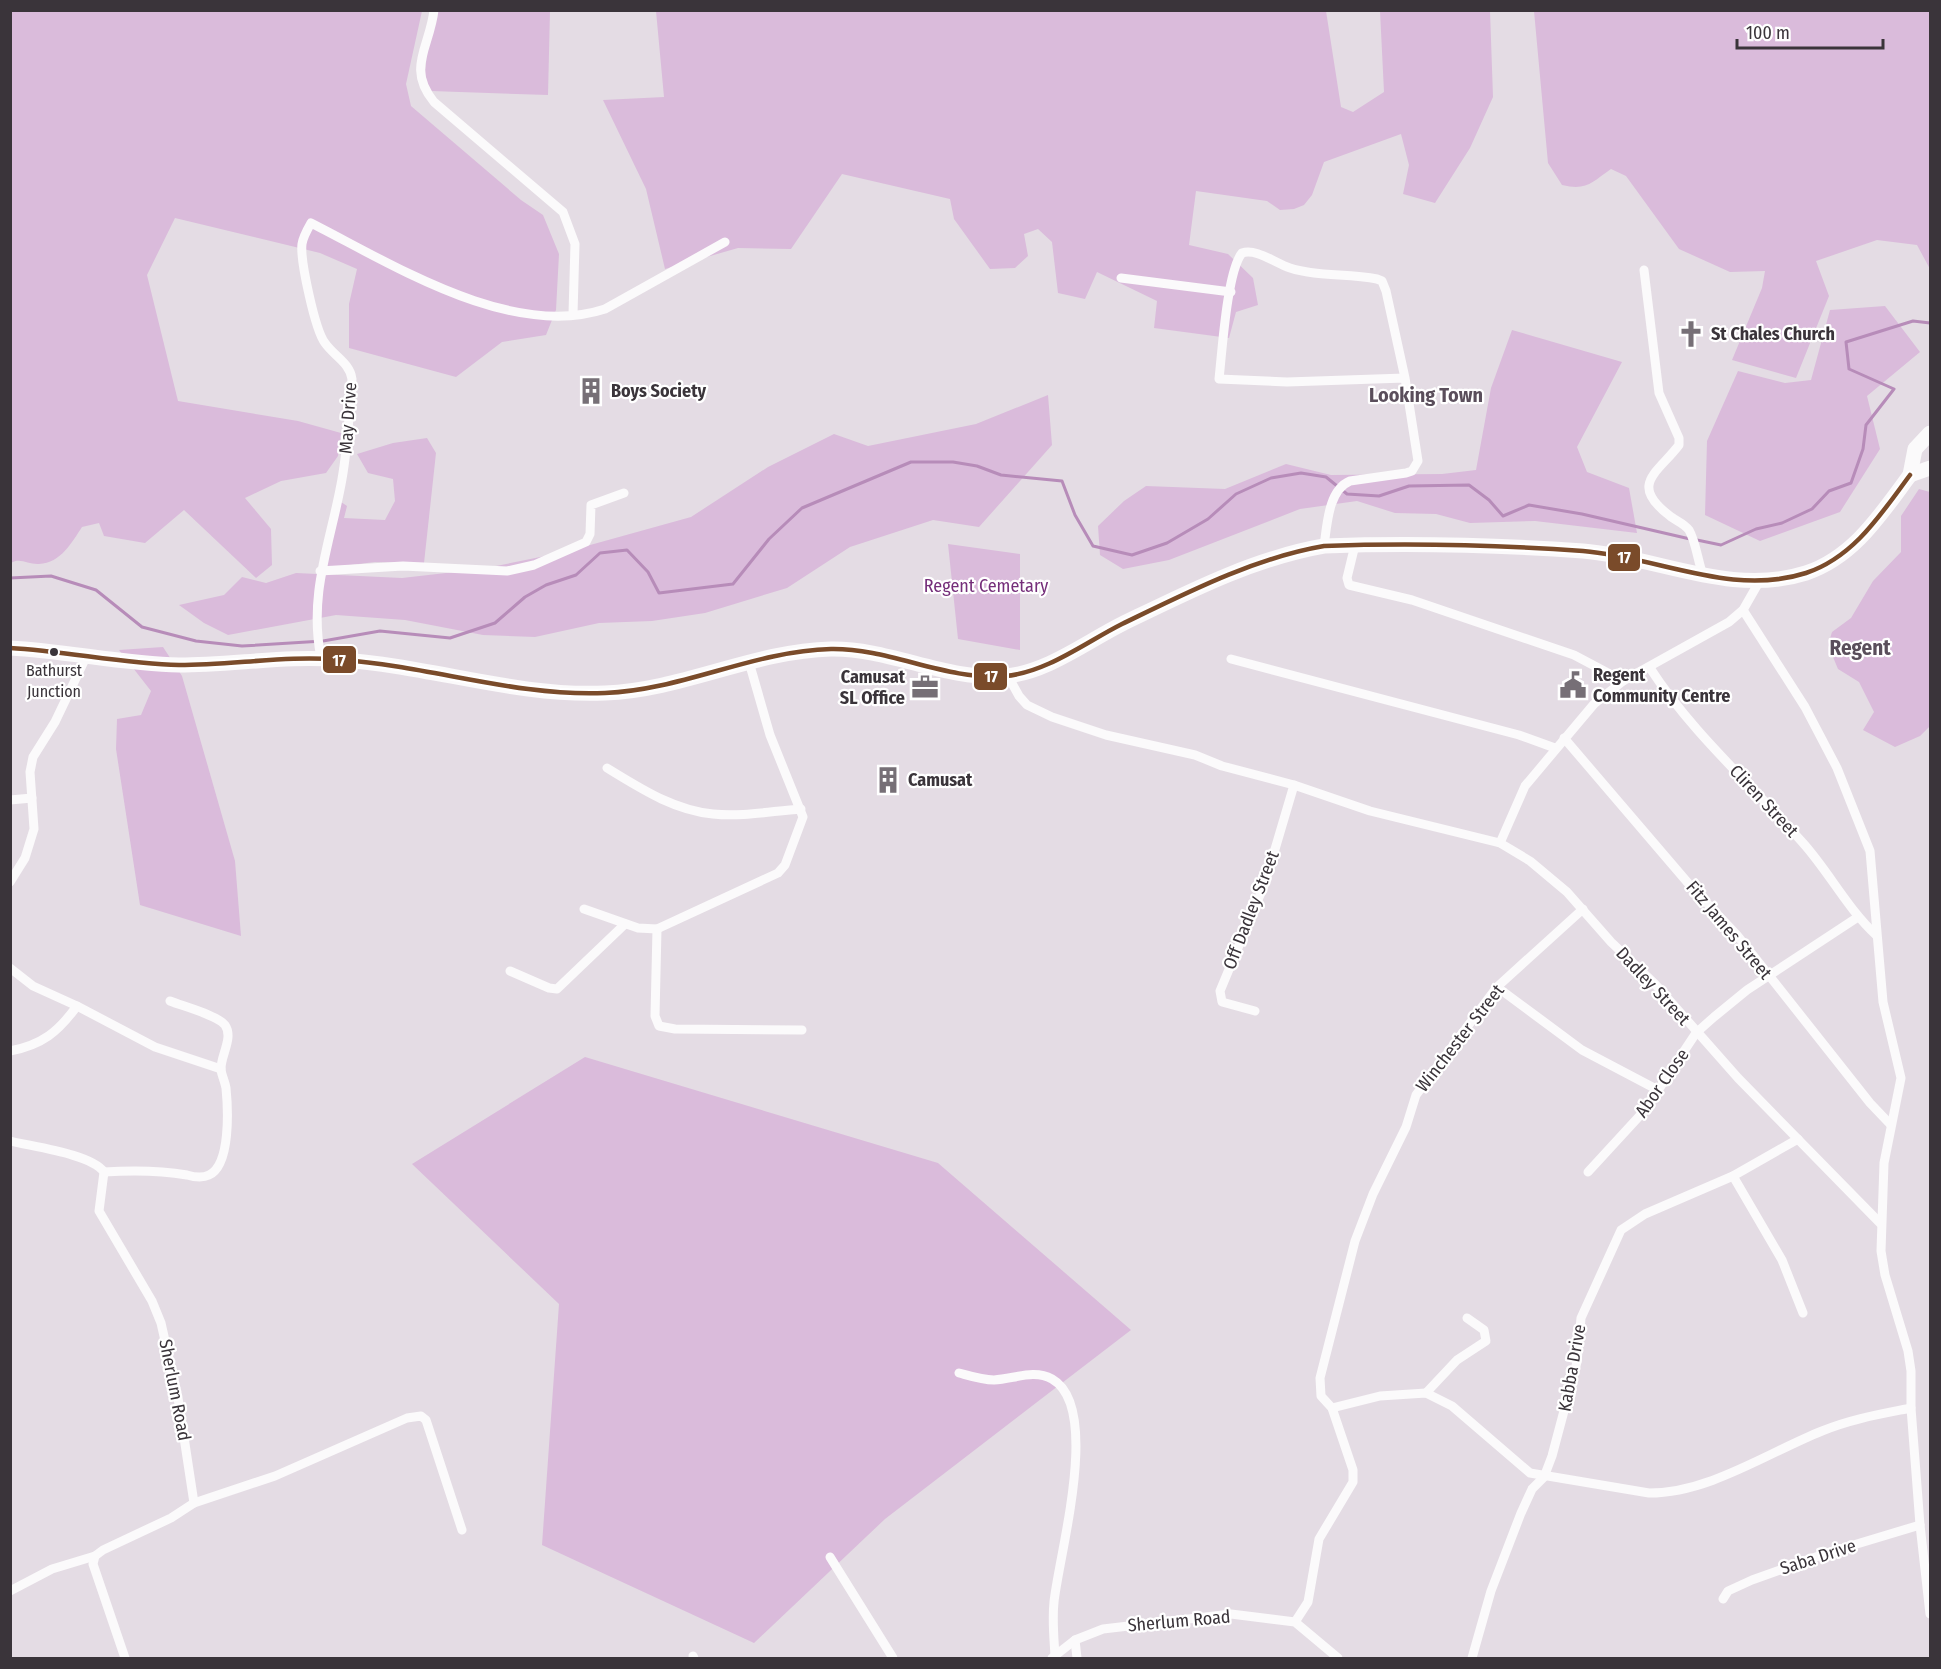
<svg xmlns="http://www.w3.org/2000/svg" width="1941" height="1669" font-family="'Fira Sans Condensed',sans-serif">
<rect width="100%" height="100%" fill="#e4dce4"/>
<g fill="#dabbdb">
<path d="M 11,11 L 422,11 L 406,84 L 411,106 L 521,200 L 543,215 L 559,254 L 556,310 L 546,335 L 502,342 L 456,377 L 349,348 L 349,304 L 357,269 L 320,253 L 175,218 L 147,275 L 178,401 L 298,421 L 341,433 L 338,456 L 326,473 L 281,481 L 245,498 L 271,529 L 272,565 L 256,578 L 184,510 L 145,543 L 104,536 L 99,523 L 82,527 C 72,542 61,563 39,564 C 29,565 20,557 11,563 Z"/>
<polygon points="431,11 550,11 548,95 431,91 424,84"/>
<polygon points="656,11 1326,11 1341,107 1353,112 1384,92 1380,11 1490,11 1493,97 1470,148 1435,203 1403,194 1409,165 1401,134 1324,162 1312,195 1304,205 1294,209 1280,210 1267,201 1196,191 1189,245 1228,254 1253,278 1258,305 1236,312 1229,338 1154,328 1157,301 1097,272 1085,299 1058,293 1052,242 1038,229 1024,234 1028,256 1015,268 990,269 954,219 950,199 842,174 791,249 738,248 665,269 646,189 603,100 664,97"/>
<path d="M 1534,11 L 1930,11 L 1930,269 L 1917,245 L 1877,240 L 1816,261 L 1829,296 L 1796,378 L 1732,360 L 1762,288 L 1765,271 L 1730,272 L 1679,249 L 1626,176 L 1611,169 C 1592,182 1587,191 1562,185 L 1548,163 Z"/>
<polygon points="1885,306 1920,352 1867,396 1880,449 1840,512 1760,541 1705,515 1707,441 1738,371 1785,383 1811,380 1830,310"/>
<polygon points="1512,330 1622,362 1577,447 1587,472 1629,488 1637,533 1535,521 1470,523 1436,514 1395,513 1357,501 1300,509 1169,560 1123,569 1100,555 1098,526 1124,501 1146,486 1225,489 1286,464 1331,475 1442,474 1476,470 1491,388"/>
<polygon points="1048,395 1052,445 979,527 933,520 850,547 787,588 705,613 652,621 599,623 535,637 483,635 405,620 336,615 228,635 204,623 179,605 224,595 242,577 266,583 296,573 402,578 481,569 565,552 691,517 768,467 834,434 868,446 976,424"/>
<polygon points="427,438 436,453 424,563 375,562 326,568 341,502 347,506 344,518 385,520 395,501 393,479 368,473 357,454 393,443"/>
<polygon points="1919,489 1930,492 1930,726 1920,736 1895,747 1863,730 1874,712 1859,682 1838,669 1828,645 1832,632 1851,618 1873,581 1901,552 1901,516"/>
<polygon points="948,544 1020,554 1020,650 958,639"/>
<polygon points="163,647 182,676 235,861 241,936 140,905 116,749 117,719 141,715 151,691 119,650"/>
<polygon points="585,1057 938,1163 1131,1330 885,1519 754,1643 542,1545 559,1304 412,1164"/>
</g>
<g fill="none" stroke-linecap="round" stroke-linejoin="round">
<g stroke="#b78cb9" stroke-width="3">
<polyline points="1697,540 1721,545 1756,529 1782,523 1812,509 1829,491 1851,483 1863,449 1866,425 1894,389 1849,369 1846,342 1913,321 1930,323"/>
<polyline points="10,578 51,576 96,590 142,627 196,641 242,646 323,641 380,631 450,638 495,623 525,597 546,585 576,575 600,553 627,550 648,572 659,593 733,584 769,539 802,508 911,462 953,462 977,466 1001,475 1062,481 1075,515 1093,546 1132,555 1167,543 1208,519 1236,494 1271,478 1301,473 1326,477 1347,494 1379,496 1409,486 1469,485 1489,500 1503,516 1529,505 1582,514 1690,539"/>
</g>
<g stroke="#fbfafb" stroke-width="9">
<path d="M 434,10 C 430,47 406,68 434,102 L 563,212 L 575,244 L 573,314"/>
<path d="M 1644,270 L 1659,393 L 1679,438 L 1679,445 C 1658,473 1628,484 1670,516 C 1675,520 1685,524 1689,530 C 1696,542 1698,562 1703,575"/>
<polyline points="1121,278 1231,292"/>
<polyline points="1355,545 1347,578 1349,585 1412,600 1574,655 1623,681"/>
<path d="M 1324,546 C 1327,526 1328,490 1350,481 L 1406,473 L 1412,471 L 1418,461 L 1405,378 L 1386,291 L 1382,281 L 1377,279 C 1348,273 1318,277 1290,268 C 1275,263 1256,248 1242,253 C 1227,271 1222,353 1219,379 L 1287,382 L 1405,378"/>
<polyline points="320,571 403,566 507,571 534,565 586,542 590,534 591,505 624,493"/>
<polyline points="1743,610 1805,707 1837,768 1870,851 1883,1002 1901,1078 1884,1163 1881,1251 1885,1275 1908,1351 1911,1371 1911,1408 1920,1525 1930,1614"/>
<path d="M 321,658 C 308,593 331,542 342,479 C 348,446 349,412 352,379 C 350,363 334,356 325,343 C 315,330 300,260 302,244 C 303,237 307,230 311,223 C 392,264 511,340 605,309 L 725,242"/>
<polyline points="1231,659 1519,735 1555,748"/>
<path d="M 1650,668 C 1692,733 1752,785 1803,843 C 1829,872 1847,908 1876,935"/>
<polyline points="1008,676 1019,696 1027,705 1052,717 1106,735 1195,755 1222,766 1294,785 1370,811 1500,843 1530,861 1567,892 1611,942 1655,984 1738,1078 1880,1223"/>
<polyline points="1564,738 1688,883 1737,935 1870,1103 1890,1124"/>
<path d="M 607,768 C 640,788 673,810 713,814 C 742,817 772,811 801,809"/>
<polyline points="10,800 32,798"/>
<polyline points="1500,843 1525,786 1594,704 1623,681 1729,622 1743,610 1759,582"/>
<polyline points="10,882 25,858 34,829 30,772 33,757 55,722 87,655"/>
<polyline points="584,909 638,928 657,929 778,873 785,865 803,817 770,735 749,662"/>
<polyline points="657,929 655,1016 659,1026 675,1029 802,1030"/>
<path d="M 10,968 L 33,986 L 77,1006 C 58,1032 42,1045 10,1051"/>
<polyline points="510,971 549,988 557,989 625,924"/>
<polyline points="1497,987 1582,1050 1658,1090"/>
<polyline points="77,1006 155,1047 221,1069"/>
<polyline points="1255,1011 1222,1002 1220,991 1265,883 1294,785"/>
<path d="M 10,1141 C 34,1147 91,1154 104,1172 L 99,1211 L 152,1301 L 161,1323 L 178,1398 L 194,1503 L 171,1518 L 103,1550 L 95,1556 L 93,1564 L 125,1658"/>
<path d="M 104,1172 C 133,1170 158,1170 187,1175 C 194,1177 203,1178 209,1175 C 231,1165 228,1108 226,1088 C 225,1082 222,1076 221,1070 C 220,1056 234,1038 225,1025 C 217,1015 182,1006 170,1001"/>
<polyline points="1588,1172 1645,1110 1696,1033 1714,1017 1747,990 1858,917"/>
<polyline points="1733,1176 1782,1260 1803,1313"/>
<path d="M 959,1373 C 970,1376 982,1380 994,1380 C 1014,1379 1034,1369 1052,1379 C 1102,1407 1059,1554 1054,1602 C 1052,1620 1054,1638 1055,1656"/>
<polyline points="1426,1393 1457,1360 1486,1341 1484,1330 1467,1318"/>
<path d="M 1332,1408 L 1380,1396 L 1426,1393 L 1452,1406 L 1530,1473 L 1649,1493 C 1709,1493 1767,1453 1822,1431 C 1851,1419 1881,1414 1911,1408"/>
<polyline points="194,1503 275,1476 407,1418 421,1416 426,1420 462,1530"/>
<polyline points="830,1557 893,1658"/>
<polyline points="10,1591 52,1569 95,1556"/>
<polyline points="1723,1599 1728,1591 1752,1580 1827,1553 1920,1525"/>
<polyline points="1295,1622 1308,1602 1319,1539 1353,1482 1353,1470 1332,1408 1321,1396 1320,1378 1355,1241 1373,1194 1406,1127 1416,1095 1497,987 1583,909"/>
<polyline points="1075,1640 1077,1658"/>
<polyline points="693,1656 694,1658"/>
<polyline points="1052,1658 1075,1640 1103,1629 1231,1614 1295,1622 1338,1658"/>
<polyline points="1472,1658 1491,1591 1521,1513 1532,1489 1544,1477 1552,1456 1577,1362 1581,1318 1621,1230 1645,1214 1733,1176 1798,1139"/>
</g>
<g stroke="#fbfafb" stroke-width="15">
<polyline points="1910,475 1915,449 1930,433"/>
<polyline points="1910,475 1930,468"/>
<path d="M 10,648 C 67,651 123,664 179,665 C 234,665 288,655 342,660 C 430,666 517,697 605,693 C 683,690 753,651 831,649 C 890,648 946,681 1005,676 C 1046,673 1086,642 1122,624 C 1186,593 1254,558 1324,546 C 1410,543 1498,545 1583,551 C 1658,557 1731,597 1806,573 C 1854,557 1881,514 1910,475"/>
</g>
<defs>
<path id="bus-1" d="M 10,648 C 67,651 123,664 179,665 C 234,665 288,655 342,660 C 430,666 517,697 605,693 C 683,690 753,651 831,649 C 890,648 946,681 1005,676 C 1046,673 1086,642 1122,624 C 1186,593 1254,558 1324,546 C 1410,543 1498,545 1583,551 C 1658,557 1731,597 1806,573 C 1854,557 1881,514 1910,475"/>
</defs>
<use href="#bus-1" stroke="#fff" stroke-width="9"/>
<use href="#bus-1" stroke="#7a4b2a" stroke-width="4.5"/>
</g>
<defs>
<symbol id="church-bare" viewBox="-9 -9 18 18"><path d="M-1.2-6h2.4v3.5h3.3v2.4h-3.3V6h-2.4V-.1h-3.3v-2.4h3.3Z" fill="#766f76" stroke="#fff" stroke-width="2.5" paint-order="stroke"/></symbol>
<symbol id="building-bare" viewBox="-9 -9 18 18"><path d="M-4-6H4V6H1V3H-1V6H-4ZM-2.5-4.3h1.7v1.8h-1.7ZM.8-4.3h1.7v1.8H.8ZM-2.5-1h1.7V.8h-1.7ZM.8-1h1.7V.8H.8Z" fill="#766f76" stroke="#fff" stroke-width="2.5" paint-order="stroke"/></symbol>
<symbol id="civic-bare" viewBox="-9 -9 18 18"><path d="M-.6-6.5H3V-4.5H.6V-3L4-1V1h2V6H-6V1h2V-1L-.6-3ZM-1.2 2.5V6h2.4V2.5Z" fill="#766f76" stroke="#fff" stroke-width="2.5" paint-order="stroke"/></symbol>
<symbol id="office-bare" viewBox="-9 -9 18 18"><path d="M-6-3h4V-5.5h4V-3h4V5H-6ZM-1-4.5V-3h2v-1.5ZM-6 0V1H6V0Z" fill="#766f76" stroke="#fff" stroke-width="2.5" paint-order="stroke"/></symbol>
</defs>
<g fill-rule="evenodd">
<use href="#church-bare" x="1672" y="315" width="38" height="38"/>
<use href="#building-bare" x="572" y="372" width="38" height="38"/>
<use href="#civic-bare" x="1554" y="666" width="38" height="38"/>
<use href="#office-bare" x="906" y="668" width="38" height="38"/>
<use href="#building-bare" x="869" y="761" width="38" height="38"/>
</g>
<circle fill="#3a343a" stroke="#fff" stroke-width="2" cx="54" cy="652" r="5"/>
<g text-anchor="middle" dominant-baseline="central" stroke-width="4.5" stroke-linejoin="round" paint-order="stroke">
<g font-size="16" fill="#3a343a" stroke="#fff">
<text x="54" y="670">Bathurst<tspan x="54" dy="21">Junction</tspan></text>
</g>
<g font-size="18" font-weight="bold" fill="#3a343a" stroke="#fff" text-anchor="start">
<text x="1711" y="334">St Chales Church</text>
<text x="611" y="391">Boys Society</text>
<text x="1593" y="675">Regent<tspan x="1593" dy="21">Community Centre</tspan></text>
<text x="905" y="677" text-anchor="end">Camusat<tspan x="905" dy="21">SL Office</tspan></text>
<text x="908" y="780">Camusat</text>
</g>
<g font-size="18" fill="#3a343a" stroke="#fff">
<text transform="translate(348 418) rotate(-86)">May Drive</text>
<text transform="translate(1764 801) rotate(47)">Cliren Street</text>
<text transform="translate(1251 910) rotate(-69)">Off Dadley Street</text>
<text transform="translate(1729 930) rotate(50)">Fitz James Street</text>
<text transform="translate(1653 986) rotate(47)">Dadley Street</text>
<text transform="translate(1460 1038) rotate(-52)">Winchester Street</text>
<text transform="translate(1662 1083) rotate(-55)">Abor Close</text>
<text transform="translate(1572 1368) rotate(-80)">Kabba Drive</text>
<text transform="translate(175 1390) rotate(79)">Sherlum Road</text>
<text transform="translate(1818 1557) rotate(-18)">Saba Drive</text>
<text transform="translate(1179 1621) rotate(-5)">Sherlum Road</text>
</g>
<g font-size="18" fill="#752e7a" stroke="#fff">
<text x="986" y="586">Regent Cemetary</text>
</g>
<g font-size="20" font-weight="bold" fill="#5a4e5b" stroke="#fff">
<text x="1426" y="395">Looking Town</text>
</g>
<g font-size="21" font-weight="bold" fill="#5a4e5b" stroke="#fff">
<text x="1860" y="648">Regent</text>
</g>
</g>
<g stroke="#fff" stroke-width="2">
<rect x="1607" y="543" width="34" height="29" rx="6" fill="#7a4b2a"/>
<rect x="322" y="645" width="35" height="29" rx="6" fill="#7a4b2a"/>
<rect x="973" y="662" width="35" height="29" rx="6" fill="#7a4b2a"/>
</g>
<g font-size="16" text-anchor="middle" font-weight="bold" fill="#fff">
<text x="1624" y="563">17</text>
<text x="339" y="666">17</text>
<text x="991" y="682">17</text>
</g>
<rect width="1941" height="1669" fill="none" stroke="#3a343a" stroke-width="24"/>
<path d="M1737 39v9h146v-9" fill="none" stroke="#3a343a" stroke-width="3"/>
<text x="1746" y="39" font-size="18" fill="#3a343a" stroke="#ffffff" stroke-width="4.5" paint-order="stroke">100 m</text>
</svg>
